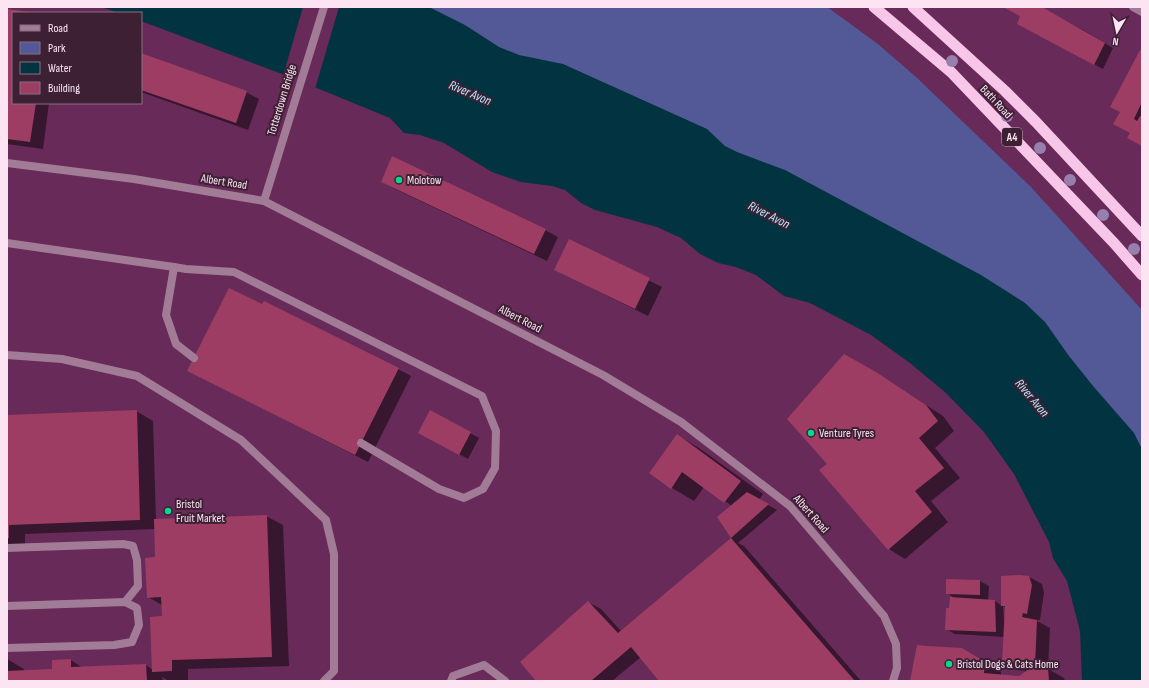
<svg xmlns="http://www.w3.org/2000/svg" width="1149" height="688" font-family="'Sofia Sans Condensed',sans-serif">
<rect width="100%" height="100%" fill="#682a58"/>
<polygon fill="#535897" points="323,7 827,7 878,44 916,77 1031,187 1142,310 1142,546 1072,415"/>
<polygon fill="#013440" points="101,7 429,7 465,25 499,47 519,55 563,64 707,129 725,146 737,152 785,170 981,275 1025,303 1045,322 1069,356 1093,386 1134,433 1142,449 1142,681 1082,681 1080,631 1067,581 1053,558 1049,542 1014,474 984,432 946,393 910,363 871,335 810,303 784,296 756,275 736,267 718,263 700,254 681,238 657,227 595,210 581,203 565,190 552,186 521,182 492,172 444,143 420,135 404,133 390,118 290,77 141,21 141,13 119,13"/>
<polygon fill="#682a58" points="303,7 339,7 315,89 283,76"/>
<g fill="#0007" fill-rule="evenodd">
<polygon points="1005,7 1042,7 1041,8 1083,30 1113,48 1103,69 1026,28 1021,16"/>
<polygon points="7,10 27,13 13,13 13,103 49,103 43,149 7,144"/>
<polygon points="1142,53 1142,145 1131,133 1121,112"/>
<polygon points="141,54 246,92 259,99 248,130 141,92"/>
<polygon points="382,182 545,230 558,237 547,261 395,189"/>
<polygon points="569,241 662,287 648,316 555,270"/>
<polygon points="398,369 411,376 368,462 188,371"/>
<polygon points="876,373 943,416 954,431 935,448 960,478 931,501 948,522 905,559 889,549 828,464"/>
<polygon points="136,411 153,421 156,520 266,516 283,525 289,666 188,669 188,680 169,681 162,677 163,681 7,681 7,659 24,669 24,671 53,670 71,660 83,668 146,665 153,670 163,617 162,605 148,597 156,558 155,529 25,534 25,547 7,549 7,416"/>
<polygon points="470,433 479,438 468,459 428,437"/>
<polygon points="677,435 699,448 763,494 759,500 777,510 738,543 744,546 861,681 660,681 641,657 612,681 538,681 588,602 601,609 621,631 732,538 718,517 732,506 704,487 694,501 672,488 650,472"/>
<path d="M 1029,577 L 1042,584 L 1044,593 L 1040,620 L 1035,620 L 1050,628 L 1048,669 L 1064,678 L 1065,681 L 911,681 L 979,659 L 1001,672 L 1001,676 L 1019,678 L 1028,671 L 1016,670 L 1003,662 L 1004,637 L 955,634 L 946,629 L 950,609 L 956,599 L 947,593 L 980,581 L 989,586 L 988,601 L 995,601 L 1002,606 ZM 1003,606 L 1006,608 L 1005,621 L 1004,621 Z"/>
</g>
<g fill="#9e3d63">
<polygon points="1003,7 1042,7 1105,43 1094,65 1017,24 1020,16"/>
<polygon points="7,9 28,12 13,13 13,103 36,103 30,142 7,139"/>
<polygon points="1140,50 1142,52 1142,102 1134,119 1137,121 1140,116 1142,117 1142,146 1127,138 1130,133 1113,124 1120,112 1110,107"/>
<polygon points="141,53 247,91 236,123 141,90"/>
<polygon points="392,156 546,229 534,254 381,182"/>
<polygon points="569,239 650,278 635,309 554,270"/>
<polygon points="229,288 262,304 264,301 399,368 355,455 187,371"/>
<polygon points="844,354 876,372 926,405 938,421 919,438 944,468 915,491 932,512 888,550 819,470 827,464 787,419"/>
<polygon points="137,410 140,520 9,525 9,538 7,539 7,415"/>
<polygon points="430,410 471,432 459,455 418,433"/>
<polygon points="677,434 741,481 724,503 682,472 671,489 649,473"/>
<polygon points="747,492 769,504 731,538 717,517"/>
<polygon points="267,515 272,657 172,660 172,671 152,672 150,617 162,616 161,597 147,598 145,558 155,557 154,519"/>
<polygon points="731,538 855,681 659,681 631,647 591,681 536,681 520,662 588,601 618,633"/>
<polygon points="1020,575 1029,576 1032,585 1027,614 1023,613 1022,617 1037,620 1035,666 1002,663 1005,606 1001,606 1001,576"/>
<polygon points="946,579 980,580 980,595 946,594"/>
<polygon points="950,597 995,600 996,632 945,630 946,608 949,608"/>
<polygon points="917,645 927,646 962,648 985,662 984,673 1019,676 1029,669 1048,667 1049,681 910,681"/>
<polygon points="71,659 71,667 146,664 147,681 7,681 7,671 52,669 52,660"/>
</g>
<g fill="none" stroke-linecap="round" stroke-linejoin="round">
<g stroke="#a27b96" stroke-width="8">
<polyline points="7,243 174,267"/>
<polyline points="7,355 62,359 137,376 241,440 326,520 334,554 334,671 324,681"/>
<polyline points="194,358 176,344 166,315 174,267 186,269 234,272 482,396 496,431 495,468 483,489 464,498 439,489 361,443"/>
<polyline points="7,548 123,544 133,546 137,560 138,586 125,602"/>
<polyline points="7,606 125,602 137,608 139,625 132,642 114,645 7,648"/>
<polyline points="451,681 453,676 484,665 505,681"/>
</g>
<polyline stroke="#a27b96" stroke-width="8" points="1133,7 1142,12"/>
<g stroke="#a27b96" stroke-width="8">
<polyline points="7,163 134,179 264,201 603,375 681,422 790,506 884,616 896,644 897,668 893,681"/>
<polyline points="264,201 324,7"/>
</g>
<g stroke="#f8c6e8" stroke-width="11">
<polyline points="874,7 951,72 1114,243 1142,275"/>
<polyline points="913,7 1005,91 1036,122 1142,236"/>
</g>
</g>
<g fill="#977fae">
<circle cx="952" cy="61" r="6"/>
<circle cx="1007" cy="116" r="6"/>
<circle cx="1040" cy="148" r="6"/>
<circle cx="1070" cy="180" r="6"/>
<circle cx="1103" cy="215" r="6"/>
<circle cx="1134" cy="249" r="6"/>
</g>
<g fill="#06d98b" stroke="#3d2034" stroke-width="1.5">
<circle cx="399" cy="180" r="4"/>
<circle cx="811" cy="433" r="4"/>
<circle cx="168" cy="511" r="4"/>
<circle cx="949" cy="664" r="4"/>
</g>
<g text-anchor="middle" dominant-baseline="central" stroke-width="4" stroke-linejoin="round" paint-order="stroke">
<rect fill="#3d2034" stroke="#c3a9ba" stroke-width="1" x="1002" y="128" width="20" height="18" rx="3"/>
<g font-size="11" font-weight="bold" fill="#fce4f3">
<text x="1012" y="137">A4</text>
</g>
<g font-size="12" fill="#fce4f3" stroke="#3d2034">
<text transform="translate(282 100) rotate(-73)">Totterdown Bridge</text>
<text transform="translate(996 102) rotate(47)">Bath Road</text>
<text transform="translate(224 182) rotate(9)">Albert Road</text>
<text transform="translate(520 319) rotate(27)">Albert Road</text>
<text transform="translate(811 514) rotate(48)">Albert Road</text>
</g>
<g font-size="12" fill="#fce4f3" stroke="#3d2034" text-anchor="start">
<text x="407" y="180">Molotow</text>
<text x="819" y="433">Venture Tyres</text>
<text x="176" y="504">Bristol<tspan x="176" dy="14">Fruit Market</tspan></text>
<text x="957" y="664">Bristol Dogs &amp; Cats Home</text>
</g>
<g font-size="13" font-style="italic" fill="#afecfe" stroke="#3d2034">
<text transform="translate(470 93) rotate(23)">River Avon</text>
<text transform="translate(769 215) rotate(27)">River Avon</text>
<text transform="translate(1032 398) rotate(50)">River Avon</text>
</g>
</g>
<rect width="1149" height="688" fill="none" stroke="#fce4f3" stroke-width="16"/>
<rect x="12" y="12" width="130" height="92" fill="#3d2034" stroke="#896e80"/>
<rect x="20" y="25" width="20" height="6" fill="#a27b96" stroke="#896e80"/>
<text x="48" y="32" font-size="12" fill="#fce4f3">Road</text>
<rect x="20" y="42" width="20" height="12" fill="#535897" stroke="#896e80"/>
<text x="48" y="52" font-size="12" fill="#fce4f3">Park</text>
<rect x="20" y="62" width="20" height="12" fill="#013440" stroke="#896e80"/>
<text x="48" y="72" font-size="12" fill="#fce4f3">Water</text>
<rect x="20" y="82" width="20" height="12" fill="#9e3d63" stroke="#896e80"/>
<text x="48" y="92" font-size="12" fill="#fce4f3">Building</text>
<g transform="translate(1117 32) rotate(189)" stroke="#3d2034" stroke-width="3" paint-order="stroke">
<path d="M0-3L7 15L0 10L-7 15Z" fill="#fce4f3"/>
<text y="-6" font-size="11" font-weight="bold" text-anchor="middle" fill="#fce4f3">N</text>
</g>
</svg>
